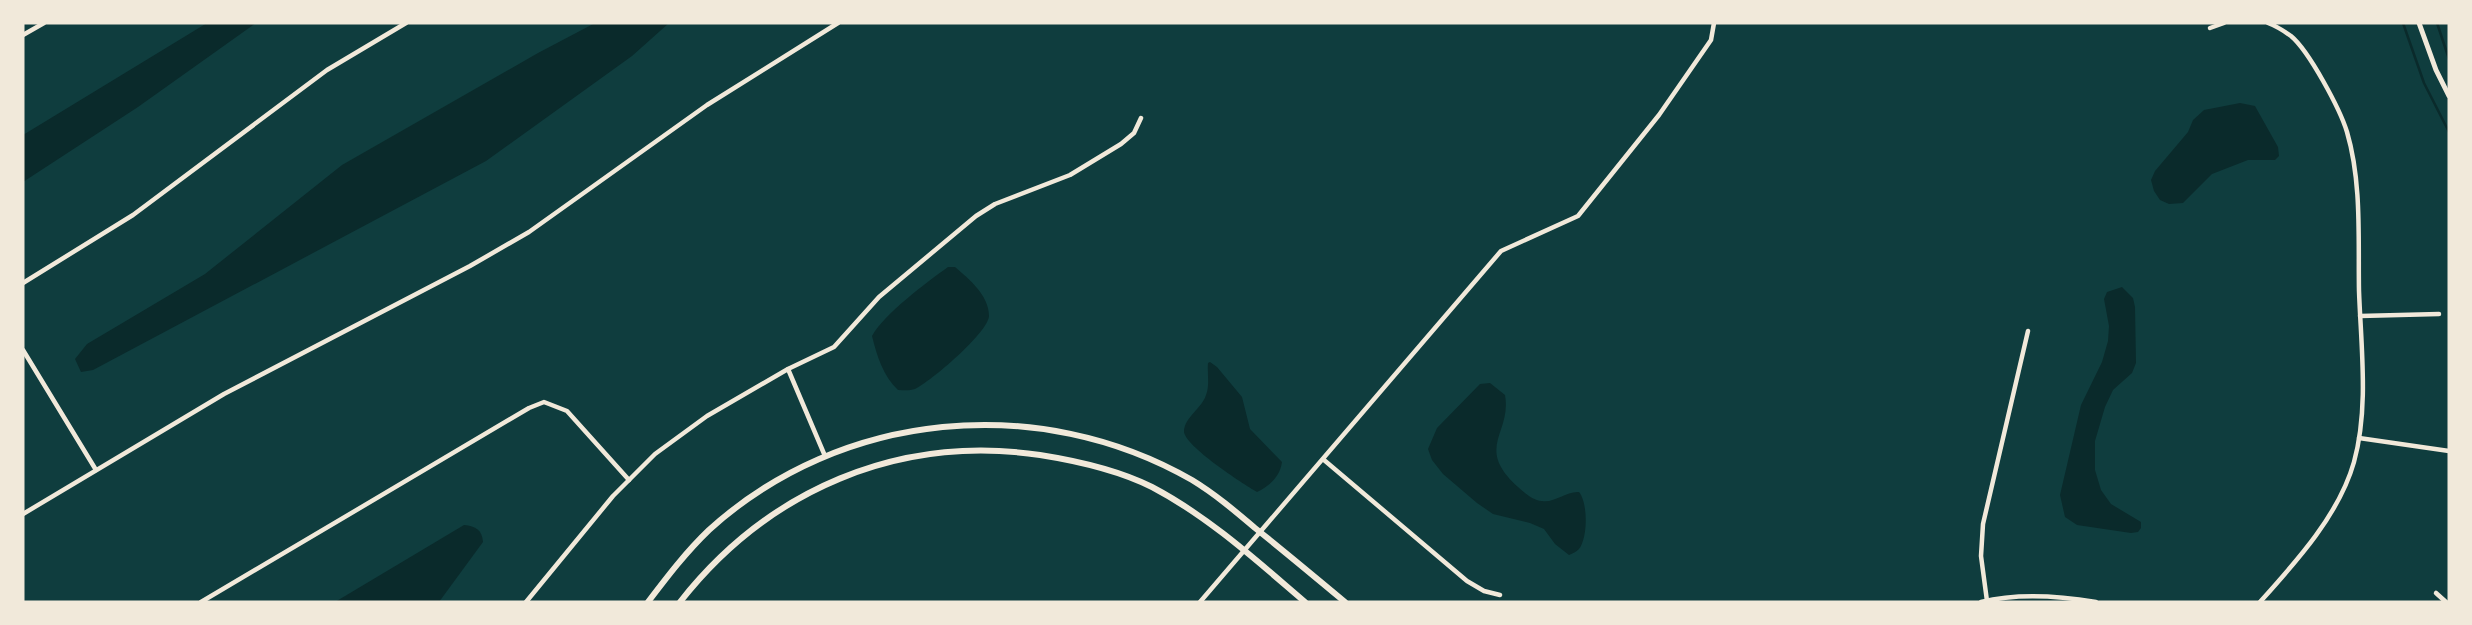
<svg xmlns="http://www.w3.org/2000/svg" width="2472" height="625" font-family="'Asap Condensed',sans-serif">
<rect width="100%" height="100%" fill="#0f3d3e"/>
<g fill="#0a2a2b">
<polygon points="207,23 256,23 138,107 23,182 23,135"/>
<polygon points="595,23 669,23 632,56 486,161 93,370 81,372 75,359 87,344 205,274 342,165 538,53"/>
<polygon points="2240,103 2255,106 2278,147 2279,156 2275,160 2248,160 2212,174 2183,203 2169,204 2160,200 2154,191 2151,180 2155,171 2188,132 2193,120 2204,110"/>
<path d="M 948,267 L 955,267 C 969,279 989,295 989,316 C 988,333 930,382 915,389 C 909,391 904,390 898,390 C 883,376 877,356 872,336 C 885,313 926,283 948,267 Z"/>
<polygon points="2122,287 2133,298 2135,307 2136,363 2132,373 2113,390 2105,407 2095,441 2095,470 2101,490 2111,504 2141,522 2141,528 2138,532 2131,533 2077,525 2065,517 2060,495 2081,405 2102,362 2108,341 2109,326 2104,299 2107,292"/>
<path d="M 1210,362 L 1217,367 L 1242,397 L 1250,429 L 1282,462 C 1280,477 1269,486 1257,492 C 1243,484 1183,445 1184,431 C 1185,417 1202,408 1206,395 C 1210,385 1207,373 1208,363 Z"/>
<path d="M 1490,383 L 1505,395 C 1512,434 1474,447 1518,487 C 1525,493 1532,500 1542,501 C 1555,503 1566,491 1579,492 C 1588,503 1588,537 1579,549 C 1576,552 1573,553 1569,555 L 1555,544 L 1544,529 L 1530,523 L 1493,514 L 1477,503 L 1443,474 L 1432,460 L 1428,449 L 1437,428 L 1480,384 Z"/>
<path d="M 464,525 C 476,526 482,530 483,542 L 439,602 L 335,602 Z"/>
</g>
<g fill="none" stroke-linecap="round" stroke-linejoin="round">
<g stroke="#0a2a2b" stroke-width="2.5">
<polyline points="2403,23 2424,83 2449,132"/>
<polyline points="2437,23 2449,59"/>
</g>
<g stroke="#f1e9da" stroke-width="4.5">
<polyline points="2210,28 2224,23"/>
<polyline points="23,35 44,23"/>
<polyline points="23,283 133,215 327,70 406,23"/>
<polyline points="2360,316 2439,314"/>
<polyline points="23,350 96,470"/>
<polyline points="788,369 825,456"/>
<polyline points="2359,438 2449,451"/>
<polyline points="1324,460 1467,581 1484,591 1500,595"/>
<polyline points="23,514 224,394 470,266 529,232 707,105 838,23"/>
<polyline points="2436,593 2446,602"/>
<polyline points="1987,601 1981,556 1983,524 2028,331"/>
<polyline points="201,602 529,408 544,402 567,411 629,480"/>
<polyline points="526,602 613,496 655,454 707,416 788,369 834,347 879,297 976,216 995,204 1070,175 1121,144 1134,133 1141,118"/>
<polyline points="1200,602 1501,251 1578,216 1659,115 1711,40 1714,23"/>
<path d="M 1981,602 C 2017,593 2060,596 2096,602"/>
<path d="M 2260,602 C 2296,562 2339,515 2354,462 C 2369,408 2361,347 2359,291 C 2358,240 2362,183 2347,132 C 2340,109 2309,51 2291,36 C 2284,31 2276,26 2268,23"/>
</g>
<polyline stroke="#f1e9da" stroke-width="5" points="2419,23 2436,70 2449,96"/>
<g stroke="#f1e9da" stroke-width="6">
<path d="M 648,602 C 667,577 686,552 709,530 C 841,410 1039,392 1192,480 C 1215,494 1235,511 1255,528 C 1285,552 1315,577 1345,602"/>
<path d="M 680,602 C 768,490 898,434 1040,455 C 1078,461 1118,470 1152,487 C 1209,517 1257,561 1305,602"/>
</g>
</g>
<rect width="2472" height="625" fill="none" stroke="#f1e9da" stroke-width="49"/>
</svg>
